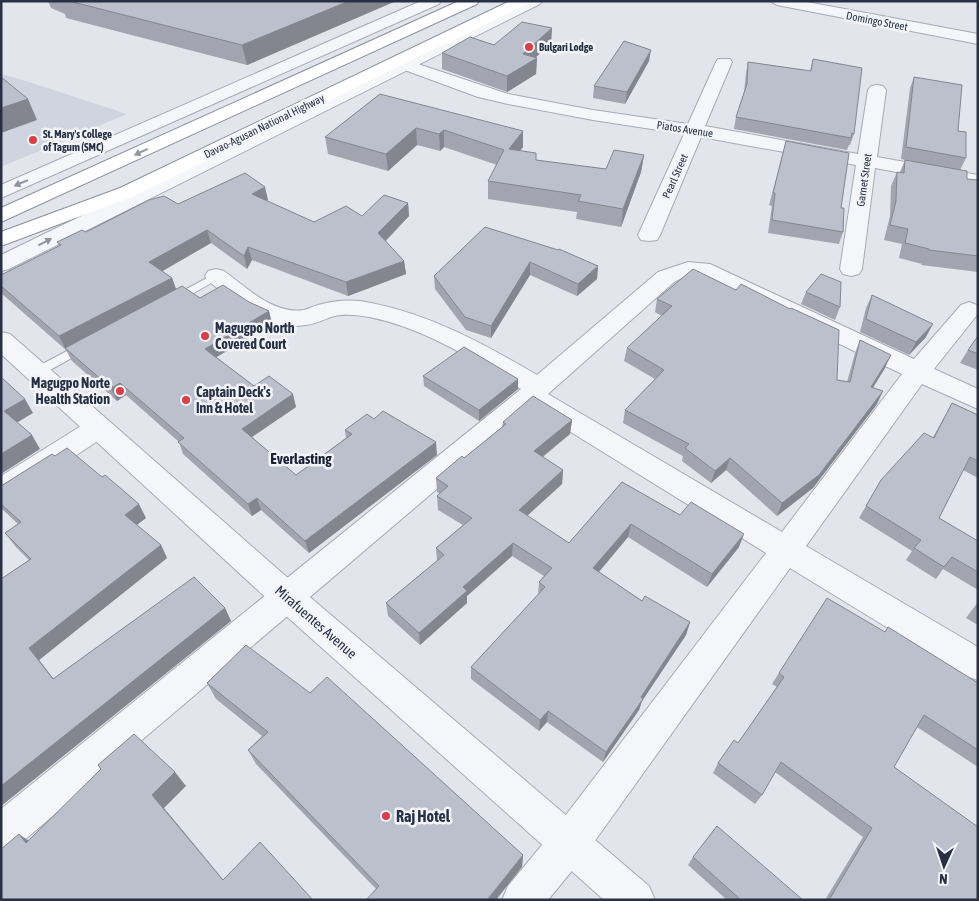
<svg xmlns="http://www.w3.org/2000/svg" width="979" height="901" font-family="'Asap Condensed',sans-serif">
<rect width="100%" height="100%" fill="#e2e5eb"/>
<polygon fill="#d0d4de" points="1,74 29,82 127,114 1,167"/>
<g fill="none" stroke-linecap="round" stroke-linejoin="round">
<defs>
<g id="service">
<polygon points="216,273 220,274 222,276 220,278 178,302 170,302 168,299"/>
<polygon points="84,342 90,346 88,349 41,375 33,375 31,372 33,369"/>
</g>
<g id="minor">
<polygon points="770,1 802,1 978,34 978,44 777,5"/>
<polygon points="397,57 508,94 593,110 688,124 716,62 718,59 730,59 732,62 705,126 858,154 868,90 871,86 877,85 883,86 886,90 877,157 978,175 978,187 875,168 862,269 859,274 851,276 843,274 840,269 856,165 701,137 660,235 657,240 649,241 641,240 638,235 684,134 593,120 508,104 478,97 391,65 389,62 391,59"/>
<path d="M 688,262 L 710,264 L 914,359 L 961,305 L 969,302 L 977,305 L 977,315 L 934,369 L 978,389 L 978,409 L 922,384 L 806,546 L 978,647 L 978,680 L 966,676 L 790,568 L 584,856 L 548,900 L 502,900 L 508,886 L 556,828 L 766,553 L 532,408 L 15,848 L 1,853 L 1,809 L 521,389 C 474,360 425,328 369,317 C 358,315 343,313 331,317 C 323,320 315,324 306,325 C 268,332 236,302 208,281 L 205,276 L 208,271 L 216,269 L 224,271 C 246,287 274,315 304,310 C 309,309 313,306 318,305 C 336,300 353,299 371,303 C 432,315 484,344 537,375 L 658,272 ZM 686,276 L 698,276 L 902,374 L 782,532 L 548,394 L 674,282 Z"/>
<polygon points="98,418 107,421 111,428 107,435 11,498 1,501 1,476 89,421"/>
</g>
<g id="tertiary">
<polygon points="421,1 441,1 439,4 1,198 1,185"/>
<polygon points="523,1 542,1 540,4 9,269 1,271 1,255"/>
<polygon points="1,332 10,334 297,586 649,886 655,900 604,900 275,606 1,354"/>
</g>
<g id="trunk">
<polygon points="459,1 479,1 477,4 1,222 1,208"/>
<polygon points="510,1 529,1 527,4 134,196 1,246 1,232 120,188"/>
</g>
</defs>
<use href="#service" stroke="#a7abb6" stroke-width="2"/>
<use href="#minor" stroke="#a7abb6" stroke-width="2"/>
<use href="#tertiary" stroke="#a7abb6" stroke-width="2"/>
<use href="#trunk" stroke="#8890a3" stroke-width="2"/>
<use href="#service" fill="#f5f6f9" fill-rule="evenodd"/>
<use href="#minor" fill="#f5f6f9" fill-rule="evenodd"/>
<use href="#tertiary" fill="#f5f6f9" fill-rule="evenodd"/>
<use href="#trunk" fill="#fff" fill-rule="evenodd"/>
</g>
<g fill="#a2a5af">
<polygon points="48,1 396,1 247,65 66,18 65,14 51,8"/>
<polygon points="552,28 551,43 535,58 537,58 536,74 507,92 442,69 442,53 494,45"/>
<polygon points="813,59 854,134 850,145 849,145 847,150 734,129 736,117 744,92 746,73 748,62 810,71"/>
<polygon points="649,61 625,104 593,98 594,86"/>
<polygon points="914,77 958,131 966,158 960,170 967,179 978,180 978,272 921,265 922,264 899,258 902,244 884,240 890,216 891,186 897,172 900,172 905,160 901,159 910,88"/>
<polygon points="380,94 523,147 520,151 536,160 606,169 644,155 641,172 621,227 576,219 577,212 488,199 488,181 497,165 444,147 440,151 417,145 388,171 328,154 325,137"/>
<polygon points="786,141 841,208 843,232 839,244 768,233 772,206 769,205"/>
<polygon points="268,200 267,201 314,222 362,216 408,203 409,216 386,241 404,261 406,274 348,296 252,260 247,269 211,243 162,271 172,278 176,289 200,298 249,302 269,311 272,324 216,357 254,386 296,407 252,437 296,475 346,438 345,430 437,455 309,553 261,510 252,516 183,454 179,442 126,395 117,401 72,361 66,350 1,293 1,275 59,246 57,242 86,232 178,204"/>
<polygon points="485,227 598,266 597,279 577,296 530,275 491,338 466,330 435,289 434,276"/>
<polygon points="806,292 840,307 835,320 801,304"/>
<polygon points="872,295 926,337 909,355 860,332 866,308"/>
<polygon points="657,299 837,380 847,382 855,353 860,340 885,368 873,388 877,404 813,488 777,516 726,470 711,483 682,461 683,456 623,423 625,410 655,379 624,361 627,348 662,316 655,312"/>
<polygon points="978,336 978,370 960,363 968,350"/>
<polygon points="423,376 518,389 479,421 424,386"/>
<polygon points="952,403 978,415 978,478 963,470 939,518 978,541 978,590 943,569 936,579 906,560 912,551 859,518 881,480 933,437"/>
<polygon points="572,420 570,434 543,457 563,470 562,484 527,516 569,543 622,482 680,515 739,547 707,587 628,537 599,572 642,601 690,622 686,635 642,701 639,710 603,762 547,722 539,731 471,679 471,667 538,595 539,582 544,576 512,556 467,596 467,603 420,645 388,616 386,603 437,561 436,548 463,525 438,510 437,496 440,494 437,492 436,478 464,458 502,427 503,422"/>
<polygon points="1,486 146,518 137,525 161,545 167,558 39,660 53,679 225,608 231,621 1,806 1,579 29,560 15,546 5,533 18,524 1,508"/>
<polygon points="978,602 978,625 966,618"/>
<polygon points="885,632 978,683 978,767 917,727 894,767 978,900 825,900 863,837 775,772 762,795 755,804 713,773 718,763 738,743 777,687 772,684 779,673"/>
<polygon points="207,683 523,855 522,867 376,889 256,764 248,750 262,736 216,699"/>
<polygon points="693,857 803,900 727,900 688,865"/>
</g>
<g fill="#84868f">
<polygon points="349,1 396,1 247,65 242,45"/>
<polygon points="552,28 551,43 531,62 537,58 536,74 507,92 507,76 523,54"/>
<polygon points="651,50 649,61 625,104 627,92"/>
<polygon points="28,99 37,120 1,133 1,108"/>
<polygon points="416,128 417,145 388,171 386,154"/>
<polygon points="444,130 444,147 440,151 439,134"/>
<polygon points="523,131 523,147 508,166 509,149"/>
<polygon points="644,155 641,172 621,227 623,209"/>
<polygon points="265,187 268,200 256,208 252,194"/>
<polygon points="408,203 409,216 380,246 378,233"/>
<polygon points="207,230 211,243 154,276 149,262"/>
<polygon points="248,247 252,260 247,269 244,256"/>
<polygon points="404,261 406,274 348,296 346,282"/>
<polygon points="530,262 530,275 491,338 491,326"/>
<polygon points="598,266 597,279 577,296 578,284"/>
<polygon points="172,278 177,292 66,350 59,336"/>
<polygon points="269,311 272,324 210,361 205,349"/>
<polygon points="933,324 926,337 909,355 916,342"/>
<polygon points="891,355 885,368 865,400 871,387"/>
<polygon points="518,379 518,389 479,421 479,410"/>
<polygon points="120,383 126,395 117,401 111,388"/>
<polygon points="883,391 877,404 813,488 777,516 782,503"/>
<polygon points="293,394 296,407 246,441 242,429"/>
<polygon points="25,399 33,413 13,425 4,411"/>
<polygon points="572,420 570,434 533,464 534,451"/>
<polygon points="32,435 40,449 1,474 1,454"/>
<polygon points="436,442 437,455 309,553 305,541"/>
<polygon points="730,458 726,470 711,483 715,471"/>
<polygon points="563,470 562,484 518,524 519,510"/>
<polygon points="257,498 261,510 252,516 248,504"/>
<polygon points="139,504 146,518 132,528 125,515"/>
<polygon points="631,524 628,537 591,581 593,568"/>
<polygon points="744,534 739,547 707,587 712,574"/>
<polygon points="513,543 512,556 467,596 467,603 420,645 419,633 463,587"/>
<polygon points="161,545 167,558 39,660 63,691 53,679 29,648"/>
<polygon points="225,608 231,621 1,806 1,786"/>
<polygon points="690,622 686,635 642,701 639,710 603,762 606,752"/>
<polygon points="548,711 547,722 539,731 540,720"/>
<polygon points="175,772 186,786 164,808 233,891 152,795"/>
<polygon points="19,834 36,846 26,843"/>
<polygon points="523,855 522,867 496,900 487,900"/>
</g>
<g fill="#bcc0cc" stroke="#84868f">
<polygon points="69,1 349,1 242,45"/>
<polygon points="522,22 552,28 523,54 537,58 507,76 442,53 470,37 494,45"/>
<polygon points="624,41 651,50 627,92 594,86"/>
<polygon points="813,59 862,68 854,134 852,133 851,138 736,117 747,84 748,62 811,71"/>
<polygon points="1,77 28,99 1,108"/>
<polygon points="914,77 962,85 958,131 966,132 966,158 906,147"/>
<polygon points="380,94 523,131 509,149 536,153 536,160 606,169 614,150 644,155 623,209 578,201 581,195 488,181 504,150 444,130 439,134 416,128 386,154 325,137"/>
<polygon points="786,141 849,153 841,208 844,208 843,232 772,220 775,193 773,193"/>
<polygon points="905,160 967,171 967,179 978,180 978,256 929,250 929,249 905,243 908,229 890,225 896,201 897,172 904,173"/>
<polygon points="245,173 265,187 252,194 314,222 346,206 362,216 384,195 408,203 378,233 404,261 346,282 248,247 244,256 207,230 149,262 172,278 59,336 1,286 1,275 61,245 57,242 82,230 86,232 149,200 164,196 178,204"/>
<polygon points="485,227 558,250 559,249 598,266 578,284 530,262 491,326 465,317 434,276"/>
<polygon points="693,269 736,290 741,284 790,309 791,308 839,330 837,380 850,382 860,340 891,355 871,387 883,391 819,475 782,503 730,458 715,471 685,448 689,444 625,410 664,370 627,348 672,306 657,299"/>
<polygon points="821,274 841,282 840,307 806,292"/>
<polygon points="223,285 249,302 269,311 205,349 254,386 269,376 293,394 242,429 296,475 352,434 345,430 367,414 374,419 383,411 436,442 305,541 257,498 248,504 178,442 184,438 120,383 111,388 65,348 182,286 200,298"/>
<polygon points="872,295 933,324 916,342 866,319"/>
<polygon points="978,336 978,354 968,350"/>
<polygon points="464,347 518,379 479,410 423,376"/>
<polygon points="1,377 25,399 4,411 32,435 1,454"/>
<polygon points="533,396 572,420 534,451 563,470 519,510 569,543 622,482 680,515 691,502 744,534 712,574 631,524 593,568 642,601 645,596 690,622 641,697 643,699 606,752 548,711 540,720 471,667 545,587 539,582 552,568 513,543 463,587 467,591 419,633 386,603 444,555 436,548 472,518 437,496 448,486 436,478 462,456 464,458 506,424 503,422"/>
<polygon points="952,403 978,415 978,461 970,457 939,518 978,541 978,572 952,557 944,567 914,548 921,540 866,506 881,480 924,433 934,438"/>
<polygon points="67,448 102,477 105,475 139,504 125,515 161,545 29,648 53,679 194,577 225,608 1,786 1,579 31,559 5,533 21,522 1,504 1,486 52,454 55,456"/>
<polygon points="827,598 885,632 888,627 978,683 978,750 924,715 894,767 978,827 978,900 829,900 872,828 781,762 762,795 718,763 734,740 738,743 784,677 779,673"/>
<polygon points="246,645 310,693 327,677 523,855 487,900 366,900 379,886 248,750 268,732 207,683"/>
<polygon points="134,734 175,772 152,795 223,880 260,842 313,900 1,900 1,849 19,834 26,843 101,769 98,765"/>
<polygon points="717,826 803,900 741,900 693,857"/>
</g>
<defs><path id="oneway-solid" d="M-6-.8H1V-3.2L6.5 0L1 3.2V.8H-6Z" transform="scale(1.25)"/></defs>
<use fill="#9498a2" href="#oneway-solid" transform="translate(141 152) rotate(155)"/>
<g fill="#8f939f">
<use href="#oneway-solid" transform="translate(21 183) rotate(157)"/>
<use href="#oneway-solid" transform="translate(45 242) rotate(-27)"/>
</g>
<g fill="#d93f47" stroke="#f2f4f8" stroke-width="2">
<circle cx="529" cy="47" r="5"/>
<circle cx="33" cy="140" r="5"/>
<circle cx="205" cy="336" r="5"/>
<circle cx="120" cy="391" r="5"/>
<circle cx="186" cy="400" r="5"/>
<circle cx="386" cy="816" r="5"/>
</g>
<g text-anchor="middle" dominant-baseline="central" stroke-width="5" stroke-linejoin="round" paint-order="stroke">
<g font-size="11" fill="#293045" stroke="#f2f4f8">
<text transform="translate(877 21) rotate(11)">Domingo Street</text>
<text transform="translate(264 126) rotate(-26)">Davao-Agusan National Highway</text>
<text transform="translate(685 129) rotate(9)">Piatos Avenue</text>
<text transform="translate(675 176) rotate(-66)">Pearl Street</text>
<text transform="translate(864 180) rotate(-82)">Garnet Street</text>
</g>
<g font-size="11" font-weight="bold" fill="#293045" stroke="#f2f4f8" text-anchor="start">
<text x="539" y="47">Bulgari Lodge</text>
<text x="43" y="134">St. Mary's College<tspan x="43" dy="13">of Tagum (SMC)</tspan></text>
</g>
<g font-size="14" font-weight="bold" fill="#293045" stroke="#f2f4f8" text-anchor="start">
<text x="215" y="328">Magugpo North<tspan x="215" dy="16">Covered Court</tspan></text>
<text x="110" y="383" text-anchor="end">Magugpo Norte<tspan x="110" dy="16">Health Station</tspan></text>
<text x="196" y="392">Captain Deck's<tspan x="196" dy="16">Inn &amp; Hotel</tspan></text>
</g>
<g font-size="14" fill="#293045" stroke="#f2f4f8">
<text transform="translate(316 622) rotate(41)">Mirafuentes Avenue</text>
</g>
<g font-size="15" font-weight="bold" fill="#1b2136" stroke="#f2f4f8">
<text x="301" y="458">Everlasting</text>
</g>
<g font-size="16" font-weight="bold" fill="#293045" stroke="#f2f4f8" text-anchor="start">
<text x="396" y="816">Raj Hotel</text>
</g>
</g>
<rect width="979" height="901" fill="none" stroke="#293045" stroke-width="5"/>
<g transform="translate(944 866) rotate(183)" stroke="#f2f4f8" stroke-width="4" paint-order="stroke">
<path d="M0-4L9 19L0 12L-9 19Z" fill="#293045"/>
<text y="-8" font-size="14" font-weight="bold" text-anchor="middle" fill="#293045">N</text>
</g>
</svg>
